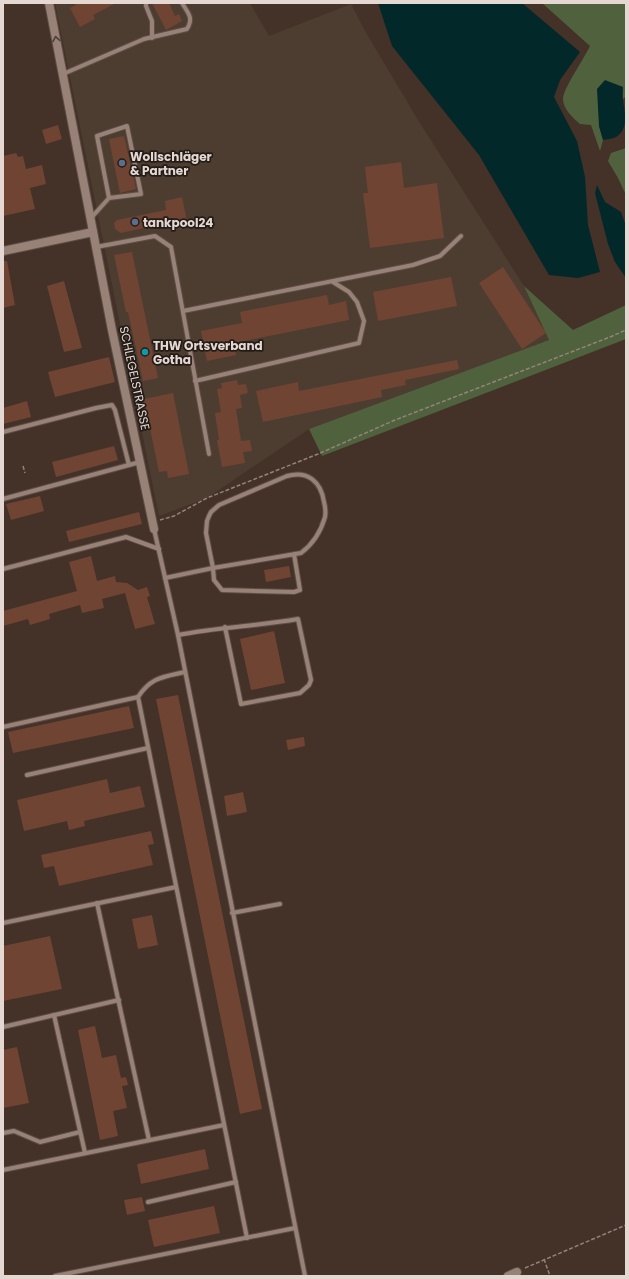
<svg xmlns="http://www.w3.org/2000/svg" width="629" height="1279" font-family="Poppins,sans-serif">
<rect width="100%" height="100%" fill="#443128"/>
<polygon fill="#4d3d31" points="55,3 250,3 269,36 351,4 365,31 418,120 524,286 549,340 309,429 207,498 159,516"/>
<g fill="#50623d">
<path d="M 542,3 L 626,3 L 626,96 L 623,99 L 622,87 L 599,126 L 603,140 L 600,151 L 591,125 L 580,124 C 573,118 563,109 563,99 C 563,89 585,57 590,46 Z"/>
<polygon points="626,148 626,195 618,178 608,161 611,153"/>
<polygon points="524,286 573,330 626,305 626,339 322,456 309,429 549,340"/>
</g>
<g fill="#03282a">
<polygon points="378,3 522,3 580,52 560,80 554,97 577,141 585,177 588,225 600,272 578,278 549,275 479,155 392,46"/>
<path d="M 605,80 L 623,87 C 623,91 622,96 623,100 C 625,113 629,129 616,137 C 612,139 607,139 603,140 L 599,126 L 597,89 Z"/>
<polygon points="597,185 605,202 621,212 626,226 626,278 615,262 608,244 595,193"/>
</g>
<g fill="#704433">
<polygon points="79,3 116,3 93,15 95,19 80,27 70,8"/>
<polygon points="152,3 169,3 175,16 179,14 182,21 166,30"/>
<polygon points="58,125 62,139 46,144 42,130"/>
<polygon points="124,136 136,189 120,193 109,139"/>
<polygon points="16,153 18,157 23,156 26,169 42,165 46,184 30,188 35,209 3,216 3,156"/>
<polygon points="401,162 404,188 437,183 444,238 370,248 363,193 368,193 365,167"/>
<polygon points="182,197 188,227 170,231 168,222 153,224 153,226 121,233 115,229 114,223 117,220 166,210 165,201"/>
<polygon points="132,252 158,378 143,381 128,312 126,312 114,255"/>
<polygon points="3,261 7,261 15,305 3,308"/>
<polygon points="503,267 546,333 522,349 479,283"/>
<polygon points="451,277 457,306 378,321 373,292"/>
<polygon points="64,281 82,348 64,352 47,286"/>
<polygon points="327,295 329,305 346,301 349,320 234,343 236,355 207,361 201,331 242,323 240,312"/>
<polygon points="109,357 115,382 55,397 48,372"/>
<polygon points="457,360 459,369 405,380 406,385 381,390 382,397 263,422 256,391 298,382 299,391"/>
<polygon points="237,380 238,385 246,384 248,393 240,395 242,408 236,409 241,441 250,440 252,451 243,452 245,463 222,467 217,440 219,440 215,413 221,412 217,389 222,388 221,383"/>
<polygon points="173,393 189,474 168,478 167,471 159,472 144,399"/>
<polygon points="27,401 31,417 3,424 3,408"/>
<polygon points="114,446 118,460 56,477 52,462"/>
<polygon points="40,496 44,511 11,520 6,504"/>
<polygon points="139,512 142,524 69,542 66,531"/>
<polygon points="91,556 97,581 115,576 116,582 127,583 138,590 147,587 150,596 147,597 155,624 135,629 125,593 102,599 104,608 82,613 80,605 49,614 50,619 30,625 28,619 3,626 3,611 77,591 69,562"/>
<polygon points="289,566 291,577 266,582 264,570"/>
<polygon points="274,631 285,683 251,690 240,639"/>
<polygon points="178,695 262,1109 240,1114 156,699"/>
<polygon points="129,706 134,728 13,753 8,732"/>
<polygon points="304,737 305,746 288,750 286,740"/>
<polygon points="107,779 110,793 140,786 145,807 84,821 85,826 69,830 67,821 24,831 17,800"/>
<polygon points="243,792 247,812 227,816 224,796"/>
<polygon points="151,831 154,844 148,845 153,865 59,886 54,866 44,868 41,855"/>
<polygon points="152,915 158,945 138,949 132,919"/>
<polygon points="50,936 62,989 3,1001 3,946"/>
<polygon points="95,1026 102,1058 116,1055 121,1078 126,1077 128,1085 122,1086 127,1108 113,1111 118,1136 100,1140 78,1030"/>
<polygon points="17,1047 29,1103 3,1108 3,1050"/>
<polygon points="205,1149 209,1169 141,1184 137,1164"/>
<polygon points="142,1197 145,1211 127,1215 124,1200"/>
<polygon points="214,1206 220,1233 154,1247 148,1220"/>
</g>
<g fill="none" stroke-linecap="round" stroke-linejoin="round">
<defs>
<g id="lane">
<polyline points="146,3 146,6 152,21 152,38"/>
<path d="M 63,74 L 144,39 L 187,29 C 194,18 188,13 182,3"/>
<polyline points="91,218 109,198 141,194 127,126 97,136 109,198"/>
<polyline points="96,247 155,236 171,247 209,454"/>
<polyline points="183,311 413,265 440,256 461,236"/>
<polyline points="195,381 359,343 364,321 357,302 349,292 333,282"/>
<polyline points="3,432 96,408 112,405 115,410 129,465"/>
<polyline points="3,499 140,462"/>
<polyline points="154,529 178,635 305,1276"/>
<polyline points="3,569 126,537 159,549"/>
<path d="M 165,578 L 213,568 L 301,553 C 313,544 321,531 325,517 C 326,512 325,506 324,502 C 321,482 308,470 287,476 L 219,505 L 211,512 L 209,516 L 207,521 L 206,533 L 213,568 L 214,580 L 222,590 L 294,592 L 300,590 L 294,554"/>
<path d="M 178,635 C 218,627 258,626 298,619 L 311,680 L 309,685 L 300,693 L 241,704 L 225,627"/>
<path d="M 185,672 C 163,677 151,677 138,697 L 247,1238"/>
<polyline points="3,727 138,697"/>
<polyline points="27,775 148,748"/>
<polyline points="97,903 149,1140"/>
<polyline points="232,913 280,904"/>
<polyline points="3,923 176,887"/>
<polyline points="54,1015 85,1153"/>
<polyline points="3,1027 119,1000"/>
<polyline points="3,1133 14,1131 40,1142 80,1132"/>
<polyline points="3,1170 224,1125"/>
<polyline points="148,1202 236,1182"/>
<polyline points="55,1276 295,1228"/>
</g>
<g id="street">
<polyline points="49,3 112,330 154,529"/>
<polyline points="3,251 93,232"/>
<polyline points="508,1276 517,1272"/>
</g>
</defs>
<use href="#lane" stroke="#5e4e47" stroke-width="6"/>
<use href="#street" stroke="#5e4e47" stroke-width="10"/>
<g stroke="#93837c" stroke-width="1.5" stroke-dasharray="4 2" stroke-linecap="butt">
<polyline points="23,466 25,473"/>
<polyline points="160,520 174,516 207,498 318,454 395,420 610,337 626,330"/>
<polyline points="544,1259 550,1276"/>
<polyline points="525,1268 626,1225"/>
</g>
<use href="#lane" stroke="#988277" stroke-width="4"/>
<use href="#street" stroke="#988277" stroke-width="8"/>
</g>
<defs><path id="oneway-chevron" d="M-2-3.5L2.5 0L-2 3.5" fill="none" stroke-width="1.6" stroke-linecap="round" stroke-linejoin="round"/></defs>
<use stroke="#4d4039" href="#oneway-chevron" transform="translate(56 39) rotate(-100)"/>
<g fill="#5c6f8a" stroke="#241c17" stroke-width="1.5">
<circle cx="122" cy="163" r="4"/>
<circle cx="135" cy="222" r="4"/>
</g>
<circle fill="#0f9aa8" stroke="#241c17" stroke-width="1.5" cx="145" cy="352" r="4"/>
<g text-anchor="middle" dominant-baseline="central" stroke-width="3.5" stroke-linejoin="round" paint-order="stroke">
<g font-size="12" font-weight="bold" fill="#e5d8d3" stroke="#241c17" text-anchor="start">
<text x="130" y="156">Wollschläger<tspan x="130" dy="14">&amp; Partner</tspan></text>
<text x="143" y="222">tankpool24</text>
<text x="153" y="345">THW Ortsverband<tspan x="153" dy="14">Gotha</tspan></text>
</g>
<g font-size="12" fill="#e5d8d3" stroke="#241c17">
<text transform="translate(135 378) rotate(78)">SCHLEGELSTRASSE</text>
</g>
</g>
<rect width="629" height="1279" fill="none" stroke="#e5d8d3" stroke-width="8"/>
</svg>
